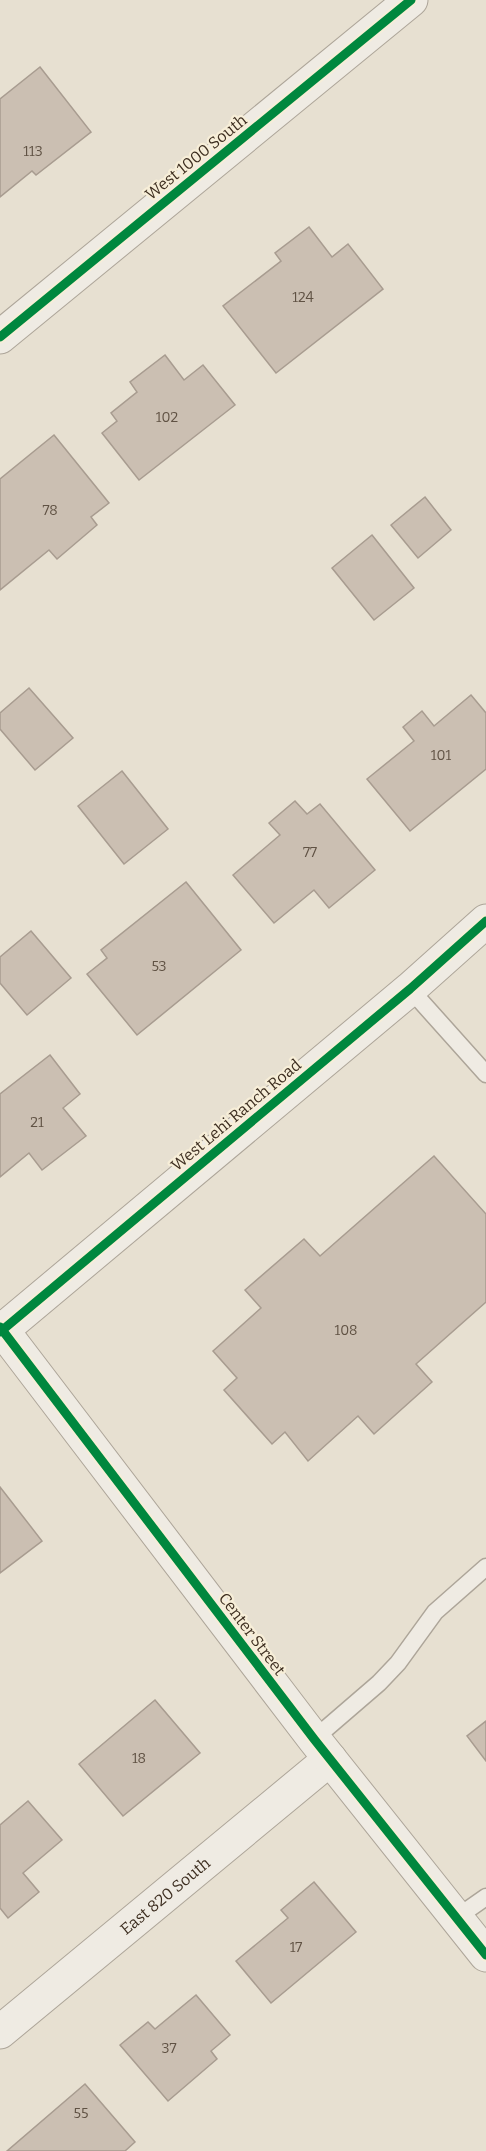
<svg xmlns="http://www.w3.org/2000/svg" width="486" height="2151" font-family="Bitter,serif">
<rect width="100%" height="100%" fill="#e7e0d1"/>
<g fill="#cbbfb2" stroke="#a89c90" stroke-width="1.5">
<polygon points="40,67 91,132 36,175 32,171 0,197 0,99"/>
<polygon points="309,227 332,257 348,244 383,289 276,373 223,306 281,261 275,253"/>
<polygon points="165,355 184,380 203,365 235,405 139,480 102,433 117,421 111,413 137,392 130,382"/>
<polygon points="54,435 109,503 91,517 97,525 57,559 49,550 0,590 0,479"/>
<polygon points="425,497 451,530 418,558 391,525"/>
<polygon points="372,535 414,588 374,620 332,568"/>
<polygon points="29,688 73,738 35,770 0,729 0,713"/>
<polygon points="471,695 486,713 486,769 410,831 367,779 414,741 403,727 422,711 434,726"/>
<polygon points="122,771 168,829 124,864 78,806"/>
<polygon points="295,801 307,814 320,804 375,870 329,908 314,890 274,923 233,875 280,835 269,823"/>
<polygon points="186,882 241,950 137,1035 87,974 107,958 101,950"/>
<polygon points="31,931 71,978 27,1015 0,983 0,957"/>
<polygon points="50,1055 80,1094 63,1108 86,1136 42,1170 29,1153 0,1177 0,1094"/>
<polygon points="434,1156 486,1214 486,1302 416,1364 432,1382 374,1434 358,1416 308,1461 285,1432 272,1444 224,1390 237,1378 213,1351 261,1308 245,1290 304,1239 320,1256"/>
<polygon points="0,1487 42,1541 0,1573"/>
<polygon points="155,1700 200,1753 123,1816 79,1764"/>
<polygon points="486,1721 486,1761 467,1736"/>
<polygon points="28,1801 62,1840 23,1873 39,1892 8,1918 0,1908 0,1825"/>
<polygon points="314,1882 356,1932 271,2003 236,1961 288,1918 281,1910"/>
<polygon points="196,1995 230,2035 211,2051 217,2059 168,2101 120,2045 148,2022 155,2029"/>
<polygon points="85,2084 135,2142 125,2151 7,2151"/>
</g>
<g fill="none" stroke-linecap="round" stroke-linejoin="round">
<defs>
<g id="service">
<polyline points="410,989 486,1074"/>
<polyline points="314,1739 379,1683 398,1663 435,1612 486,1567"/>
<polyline points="456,1918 486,1897"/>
</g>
<g id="minor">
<polyline points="0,337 411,0"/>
<polyline points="0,1332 410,989 486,921"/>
<path id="s1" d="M 0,2032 L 330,1759"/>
</g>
<polyline id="tertiary" points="0,1327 314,1739 486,1955"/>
</defs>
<use href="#service" stroke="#ada599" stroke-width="19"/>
<use href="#minor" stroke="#ada599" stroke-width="35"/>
<use href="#tertiary" stroke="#ada599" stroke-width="35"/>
<use href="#service" stroke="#efebe3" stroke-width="16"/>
<use href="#minor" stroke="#efebe3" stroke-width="33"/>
<use href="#tertiary" stroke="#efebe3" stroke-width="33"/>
<defs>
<g id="cycleway">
<polyline points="0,337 411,0"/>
<polyline points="0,1327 314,1739 486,1955"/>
<polyline points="0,1332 410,989 486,921"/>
</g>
</defs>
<use href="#cycleway" stroke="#f7eed8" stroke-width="13"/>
<use href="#cycleway" stroke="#00873e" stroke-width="9"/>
</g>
<g text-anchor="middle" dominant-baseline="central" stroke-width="4.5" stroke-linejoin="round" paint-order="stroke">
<g font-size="14" fill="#605244">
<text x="33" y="151">113</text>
<text x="303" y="297">124</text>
<text x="167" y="417">102</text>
<text x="50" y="510">78</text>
<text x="441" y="755">101</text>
<text x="310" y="852">77</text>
<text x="159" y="966">53</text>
<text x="37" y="1122">21</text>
<text x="346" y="1330">108</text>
<text x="139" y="1758">18</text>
<text x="296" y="1947">17</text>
<text x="169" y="2048">37</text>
<text x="81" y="2113">55</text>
</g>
<g font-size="16" fill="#3d2e20" stroke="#f7eed8">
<text transform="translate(196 157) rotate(-39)">West 1000 South</text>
<text transform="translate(236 1115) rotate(-40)">West Lehi Ranch Road</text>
<text transform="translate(252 1634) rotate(53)">Center Street</text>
<text stroke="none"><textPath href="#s1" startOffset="214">East 820 South</textPath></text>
</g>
</g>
</svg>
